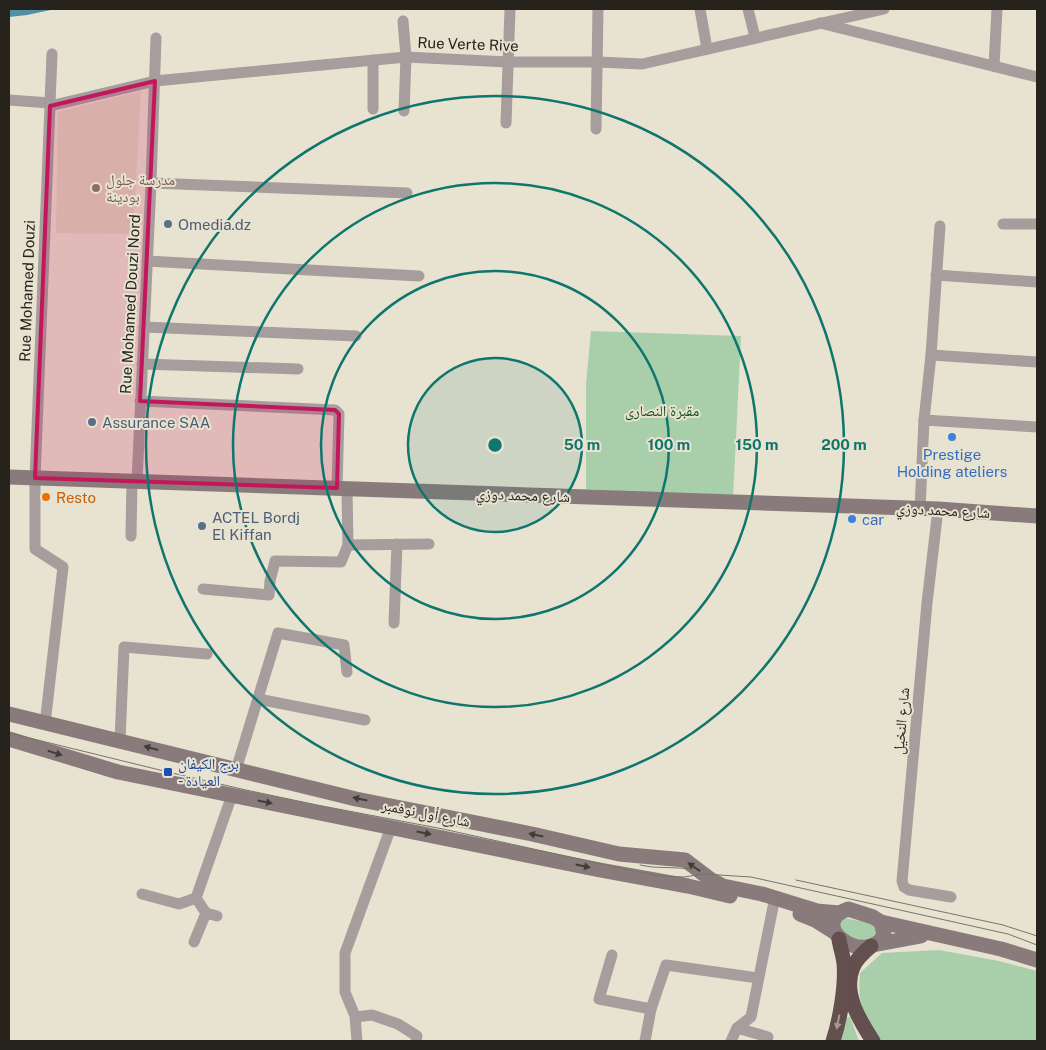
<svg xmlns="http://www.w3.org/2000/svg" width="1046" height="1050" font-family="'Public Sans','Noto Naskh Arabic',sans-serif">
<rect width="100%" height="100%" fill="#e8e2d0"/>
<polygon fill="#ded5bd" points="141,91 133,234 56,233 58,112"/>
<g fill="#a9ceaa">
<polygon points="591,331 741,336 733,498 586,489 586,384"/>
<polygon points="844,918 870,923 874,925 877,932 868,942 840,934 839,921"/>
<path d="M 939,950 L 999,961 L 1037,971 L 1037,1041 L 877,1041 C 864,1014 857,1004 860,973 L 882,953 Z"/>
<polygon points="850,1017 859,1041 840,1041 844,1018"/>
</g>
<polygon fill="#528fa6" points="9,9 55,9 27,15 9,17"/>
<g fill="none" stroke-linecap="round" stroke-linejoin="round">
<g stroke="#a69d9c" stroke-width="11">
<polyline points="700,9 707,49"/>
<polyline points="748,9 755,37"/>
<polyline points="403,21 406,57 404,111"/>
<polyline points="820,23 1037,77"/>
<polyline points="994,66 997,9"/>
<polyline points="9,100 50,103 50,106"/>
<polyline points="50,103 52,54"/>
<polyline points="50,106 155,81 406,57 508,62 598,62 642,64 884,9"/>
<polyline points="373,109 373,60"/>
<polyline points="506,123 510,9"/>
<polyline points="596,129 598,9"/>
<polyline points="151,183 407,193"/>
<polyline points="1003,224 1037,224"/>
<polyline points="147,261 419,276"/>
<polyline points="936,275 1037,282"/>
<polyline points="144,327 356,336"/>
<polyline points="931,355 1037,362"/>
<polyline points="142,364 298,369"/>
<polyline points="140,401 335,410 339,414 337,488"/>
<polyline points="924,420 1037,427"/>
<polyline points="137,481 151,183 156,38"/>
<polyline points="920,509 924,420 931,355 940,226"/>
<polyline points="938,509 927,603 902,881 904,887 909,890 951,897"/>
<polyline points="131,536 132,481"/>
<polyline points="348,545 429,544"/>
<polyline points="203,589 269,595 270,581 275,561 341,562 348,545 347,489"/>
<polyline points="394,623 397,544"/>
<polyline points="258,699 365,720"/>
<polyline points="45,724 63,567 35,549 35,478 50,106"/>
<polyline points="120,740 124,647 207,654"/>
<polyline points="236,770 278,633 344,645 347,672"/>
<polyline points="142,894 179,904 196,898"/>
<polyline points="217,916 206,913 196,898 232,795"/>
<polyline points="194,942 206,913"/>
<polyline points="612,955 599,999 651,1009"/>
<polyline points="356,1017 372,1015 398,1024 417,1036 416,1041"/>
<polyline points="737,1028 768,1037"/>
<polyline points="357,1041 355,1016 345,992 345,953 391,827"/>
<polyline points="645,1041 651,1009 666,965 758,978"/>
<polyline points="731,1041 737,1028 751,1017 773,907"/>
</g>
<g stroke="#897b7b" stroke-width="15">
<polyline points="9,477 938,509 1037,516"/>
<polyline points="9,714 356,799 532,834 619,854 685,860 710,879 723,886 762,894 817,911 839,913"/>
<polyline points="9,739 118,772 600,870 688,886 730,896"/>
<path d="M 848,909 L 873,917 L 881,922 L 884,934 C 868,969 804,925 848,909 Z"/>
<polyline points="800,914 815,920 834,932"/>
<polyline points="881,922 1001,949 1037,960"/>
<polyline points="878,944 921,936"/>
</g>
<g stroke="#624f4e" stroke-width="15">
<path d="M 871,946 C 864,952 856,959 853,967 C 842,993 860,1021 873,1041"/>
<path d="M 833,1041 C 840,1020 846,985 844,963 C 843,955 840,947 839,939"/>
</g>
<g stroke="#777468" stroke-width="1">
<polyline points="9,733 168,772 246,790 317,805 443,829 624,869 660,876 684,877 704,874 751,877 1008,934 1037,945"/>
<polyline points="640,865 652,867 705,869"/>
<polyline points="796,880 1003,925 1037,936"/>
</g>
</g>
<defs><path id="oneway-solid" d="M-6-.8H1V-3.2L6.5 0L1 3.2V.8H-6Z" transform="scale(1.25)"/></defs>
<g fill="#433d38">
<use href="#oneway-solid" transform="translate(151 748) rotate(-165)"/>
<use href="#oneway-solid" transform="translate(55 753) rotate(17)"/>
<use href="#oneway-solid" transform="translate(360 799) rotate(-168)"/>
<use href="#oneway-solid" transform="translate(265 802) rotate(11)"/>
<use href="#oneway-solid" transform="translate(424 833) rotate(11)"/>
<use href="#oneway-solid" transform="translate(536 835) rotate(-168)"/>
<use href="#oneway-solid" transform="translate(583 866) rotate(12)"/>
<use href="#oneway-solid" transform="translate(694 867) rotate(-145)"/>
</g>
<use fill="#a5988f" href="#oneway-solid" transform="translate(838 1022) rotate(101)"/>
<path fill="#c2185b" fill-opacity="0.2" stroke="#c2185b" stroke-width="4" stroke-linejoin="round" d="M 155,81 L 140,401 L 335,410 L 339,414 L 337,488 L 35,478 L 50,106 Z"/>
<circle cx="495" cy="445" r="87" fill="#0f766e" fill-opacity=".12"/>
<g fill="none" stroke="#0f766e" stroke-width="2.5">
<circle cx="495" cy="445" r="87"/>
<circle cx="495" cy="445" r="174"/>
<circle cx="495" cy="445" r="262"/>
<circle cx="495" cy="445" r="349"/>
</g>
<circle fill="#8d6e63" stroke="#e8e2d0" stroke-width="2" cx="96" cy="188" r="5"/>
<g fill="#5c6f8a" stroke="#e8e2d0" stroke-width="2">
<circle cx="168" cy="224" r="5"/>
<circle cx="92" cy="422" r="5"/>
<circle cx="202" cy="526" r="5"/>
</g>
<g fill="#3f7fe0" stroke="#e8e2d0" stroke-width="2">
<circle cx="952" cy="437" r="5"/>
<circle cx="852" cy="519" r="5"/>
</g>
<circle fill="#e8710a" stroke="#e8e2d0" stroke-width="2" cx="46" cy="497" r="5"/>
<rect fill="#1a4fb4" stroke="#e8e2d0" stroke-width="2" x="163" y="767" width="10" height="10" rx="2.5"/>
<g text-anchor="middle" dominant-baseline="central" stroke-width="4" stroke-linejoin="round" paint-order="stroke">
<g font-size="15" fill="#25231c" stroke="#e8e2d0">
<text transform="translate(468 44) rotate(2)">Rue Verte Rive</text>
<text transform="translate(27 291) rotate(-88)">Rue Mohamed Douzi</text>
<text transform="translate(130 304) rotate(-87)">Rue Mohamed Douzi Nord</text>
<text transform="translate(523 495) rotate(2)">شارع محمد دوزي</text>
<text transform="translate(943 510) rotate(3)">شارع محمد دوزي</text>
<text transform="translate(901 721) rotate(-85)">شارع النخيل</text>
<text transform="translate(426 813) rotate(11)">شارع أول نوفمبر</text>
</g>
<g font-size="15" fill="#785e54" stroke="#e8e2d0" text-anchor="start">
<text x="106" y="179">مدرسة جلول<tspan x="106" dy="17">بودينة</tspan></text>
</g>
<g font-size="15" fill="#4e5e75" stroke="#e8e2d0" text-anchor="start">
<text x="178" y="224">Omedia.dz</text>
<text x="102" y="422">Assurance SAA</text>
<text x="212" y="517">ACTEL Bordj<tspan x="212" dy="17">El Kiffan</tspan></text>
</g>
<g font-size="15" fill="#134f1c" stroke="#e8e2d0">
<text x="662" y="410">مقبرة النصارى</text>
</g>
<g font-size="15" fill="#366cbe" stroke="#e8e2d0">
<text x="952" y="454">Prestige<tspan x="952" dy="17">Holding ateliers</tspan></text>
<text x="862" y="519" text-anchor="start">car</text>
</g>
<g font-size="15" fill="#c56008" stroke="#e8e2d0" text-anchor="start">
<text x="56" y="497">Resto</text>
</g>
<g font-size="15" fill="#164399" stroke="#e8e2d0" text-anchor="start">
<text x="178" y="763">برج الكيفان<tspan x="178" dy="17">- العيادة</tspan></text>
</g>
</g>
<circle cx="495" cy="445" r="8" fill="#0f766e" stroke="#e8e2d0" stroke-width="2.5"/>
<g font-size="15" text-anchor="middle" font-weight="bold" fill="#0f766e" stroke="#e8e2d0" stroke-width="4" stroke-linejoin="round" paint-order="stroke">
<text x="582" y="450">50 m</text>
<text x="669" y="450">100 m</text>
<text x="757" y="450">150 m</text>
<text x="844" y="450">200 m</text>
</g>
<rect width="1046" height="1050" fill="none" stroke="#25231c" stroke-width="20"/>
</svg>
